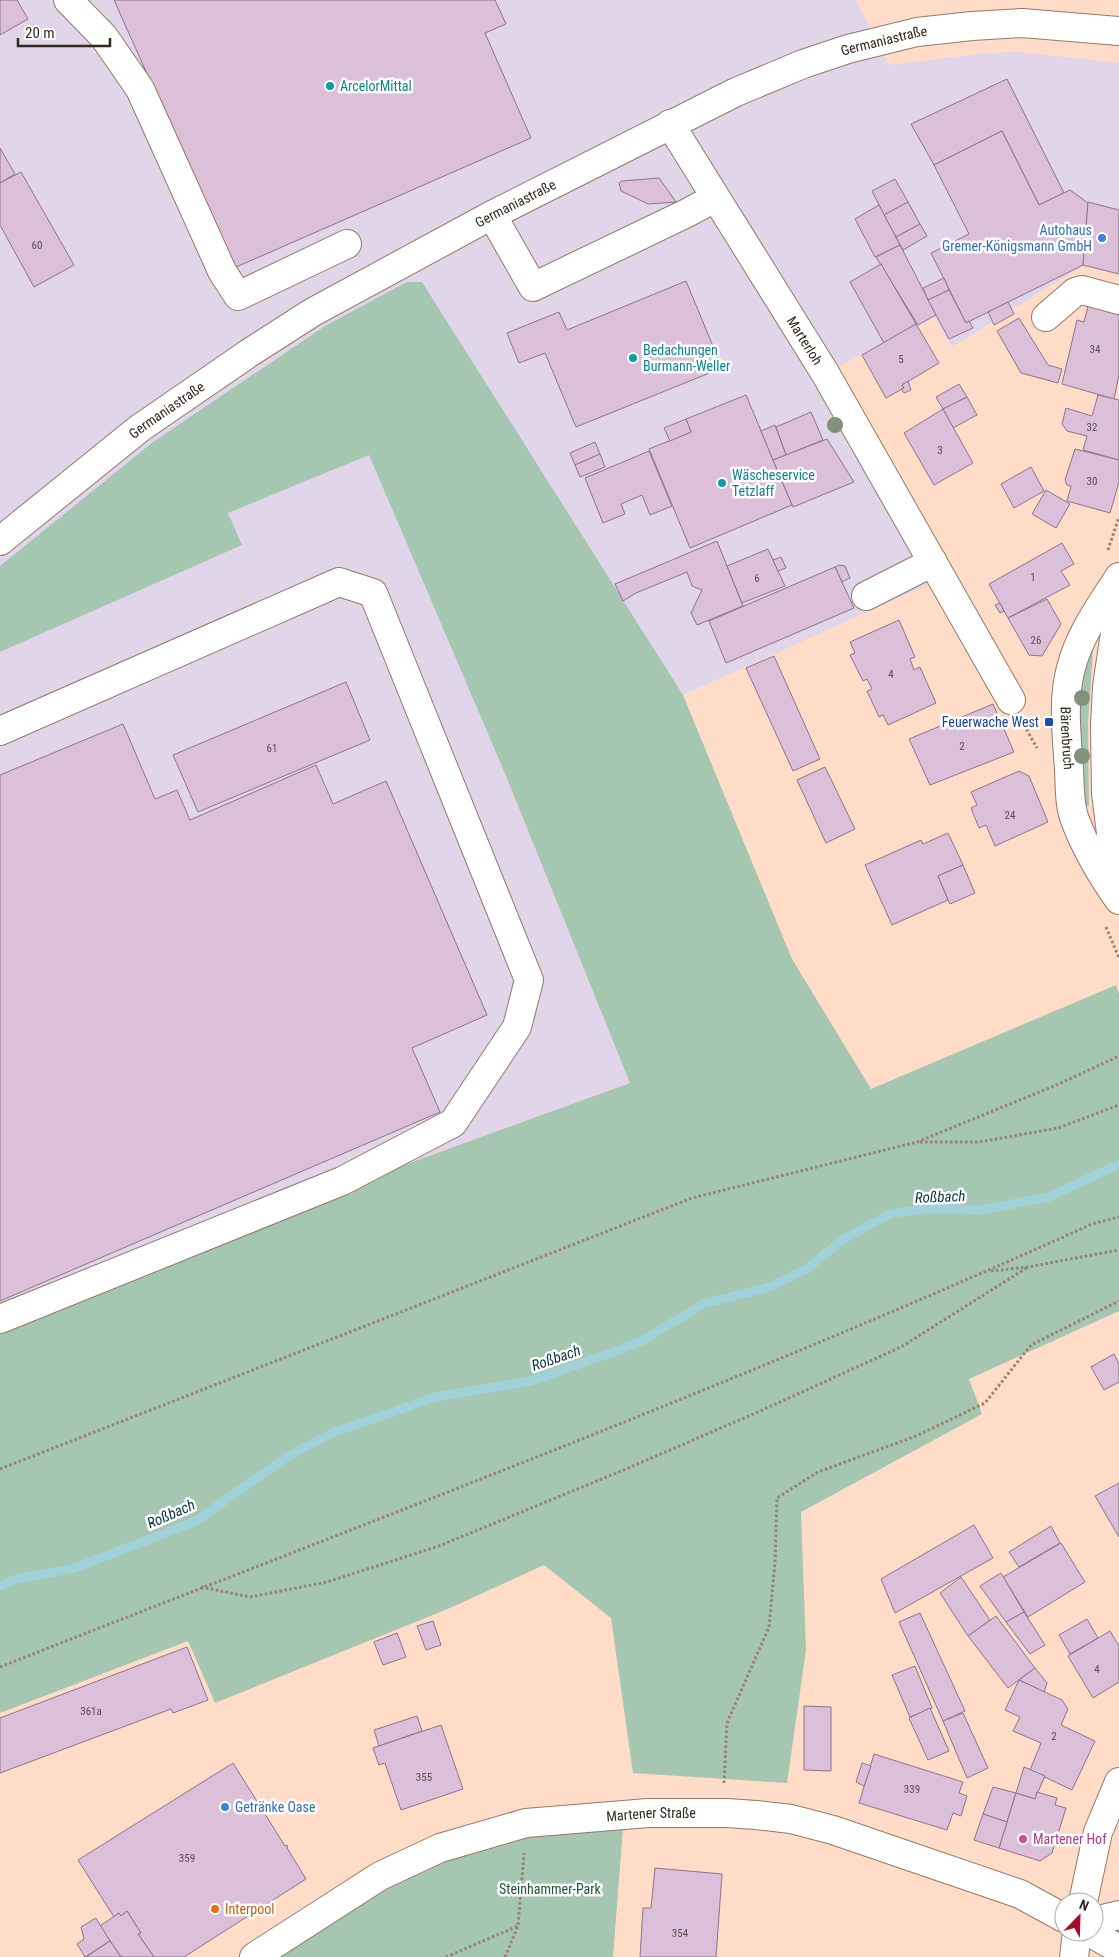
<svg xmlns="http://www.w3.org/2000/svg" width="1119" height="1957" font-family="'Roboto Condensed',sans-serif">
<rect width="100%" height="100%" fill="#ffdcc8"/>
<polygon fill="#e1d5e9" points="0,0 856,0 889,65 986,53 1021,52 1119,63 1119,274 1084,265 952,347 934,316 825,374 936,581 683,695 504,771 630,1083 327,1193 0,1326"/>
<g fill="#a5c6b1">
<polygon points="407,282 422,282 683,695 792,959 871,1089 1116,985 1119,994 1119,1311 969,1379 982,1414 801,1512 806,1650 787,1783 633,1773 611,1618 544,1565 450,1608 215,1703 188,1641 0,1713 0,1326 327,1193 630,1083 504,771 369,455 228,513 242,545 0,652 0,566 153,442 325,326"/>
<polygon points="1087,649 1093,650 1088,722 1089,806 1081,806 1075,702"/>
<polygon points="624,1814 613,1957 254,1957 399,1866"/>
</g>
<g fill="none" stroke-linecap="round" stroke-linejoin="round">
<polyline stroke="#a1d2da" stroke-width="9" points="0,1586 16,1579 75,1568 196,1521 288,1456 334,1432 436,1397 531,1381 638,1343 703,1304 770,1287 808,1268 842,1240 892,1213 936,1208 980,1210 1049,1197 1119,1164"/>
</g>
<g fill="#dcbfd9" stroke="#8e738b">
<polygon points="0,0 17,0 28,19 0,35"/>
<polygon points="114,0 495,0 506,24 485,33 531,138 234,268"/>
<polygon points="1007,79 1064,193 1039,205 1002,131 934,165 911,124"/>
<polygon points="1002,131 1039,205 1070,190 1088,203 1083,265 966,323 931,253 969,234 934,165"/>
<polygon points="0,148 15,174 0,183"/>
<polygon points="21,172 74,265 34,287 0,225 0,183"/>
<polygon points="659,178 676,202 648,204 621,191 619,183 622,181"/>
<polygon points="895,179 908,202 884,215 872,191"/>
<polygon points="908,202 920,224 896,237 884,215"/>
<polygon points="1088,202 1119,210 1119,274 1083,265"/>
<polygon points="879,205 900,245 875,257 855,219"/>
<polygon points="920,224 927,236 903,250 896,237"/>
<polygon points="900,245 936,315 918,325 876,257"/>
<polygon points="881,264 916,324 884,343 850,282"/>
<polygon points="944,278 949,290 928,300 923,288"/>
<polygon points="686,281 722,368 576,427 545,353 519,363 507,333 559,312 567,330"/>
<polygon points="949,290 966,323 969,321 973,328 949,339 928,300"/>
<polygon points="1008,302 1014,314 994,325 988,312"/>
<polygon points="1088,306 1119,313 1119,375 1114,399 1062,384 1077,320 1084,322"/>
<polygon points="1019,318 1048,365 1062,369 1058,383 1021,373 997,331"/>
<polygon points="916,324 939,363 902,385 904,388 886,398 862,355"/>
<polygon points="908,381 911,390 904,393 901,389 904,388 902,385"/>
<polygon points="959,384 967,397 943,409 936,397"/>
<polygon points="746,395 792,505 690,548 649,449 691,432 686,419"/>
<polygon points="1098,395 1119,400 1119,460 1083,450 1087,436 1067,431 1062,424 1066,408 1092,416"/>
<polygon points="967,397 977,415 953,428 943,409"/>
<polygon points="943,409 973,463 934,485 904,433"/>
<polygon points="811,412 823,440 786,455 776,427"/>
<polygon points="686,419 691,432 670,441 664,428"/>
<polygon points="775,425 786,455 773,460 761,431"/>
<polygon points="827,439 854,482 793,507 773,460"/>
<polygon points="595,442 600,454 575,465 570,453"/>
<polygon points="1075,449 1119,460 1119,482 1110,513 1067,501 1071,486 1067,485 1065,480"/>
<polygon points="649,451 672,506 650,515 642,495 621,504 625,514 603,523 585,478"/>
<polygon points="600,454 605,467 580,477 575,465"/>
<polygon points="1031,467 1044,491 1014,508 1001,484"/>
<polygon points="1046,490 1070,504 1056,528 1032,514"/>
<polygon points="717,541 743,606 697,625 691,613 702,590 692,586 687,572 636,593 623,601 615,584"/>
<polygon points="1062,543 1074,564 1061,571 1070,585 1008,618 989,584"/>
<polygon points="768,549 785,586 742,603 727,566"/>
<polygon points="781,557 786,568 778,571 773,560"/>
<polygon points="839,565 845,566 850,578 842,582 835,567"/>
<polygon points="835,567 854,608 726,663 709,621"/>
<polygon points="1047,599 1061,624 1042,656 1029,655 1008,618"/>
<polygon points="1000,603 1004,611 1000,613 995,605"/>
<polygon points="899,620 915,657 910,659 914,670 920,667 936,703 888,725 883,715 879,717 867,691 872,689 867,679 863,681 850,655 855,653 850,642"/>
<polygon points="774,656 820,759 793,771 746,668"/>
<polygon points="346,682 370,740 198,812 173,755"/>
<polygon points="993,704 1014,752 930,785 909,739"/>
<polygon points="123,724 155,799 177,790 190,820 316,765 333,804 386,781 487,1015 412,1048 440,1112 0,1301 0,775"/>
<polygon points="825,767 855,829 826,843 797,780"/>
<polygon points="1019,771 1029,776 1048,822 995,846 986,825 979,828 971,808 977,805 971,792"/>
<polygon points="948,833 963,865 938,876 948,900 892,925 865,865 921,840 923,844"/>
<polygon points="963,865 975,893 950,904 938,876"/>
<polygon points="1114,1354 1119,1364 1119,1382 1104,1390 1091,1367"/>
<polygon points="1119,1483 1119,1537 1095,1496"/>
<polygon points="974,1525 993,1558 895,1613 881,1579"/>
<polygon points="1051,1526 1060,1543 1019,1567 1009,1552"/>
<polygon points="1061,1543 1085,1582 1028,1617 1003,1577"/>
<polygon points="1001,1573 1024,1612 1006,1622 980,1586"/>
<polygon points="961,1577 990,1620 968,1636 940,1593"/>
<polygon points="1024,1612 1045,1645 1030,1654 1006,1622"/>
<polygon points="920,1613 965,1711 943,1721 899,1622"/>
<polygon points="996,1616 1035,1668 1008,1688 968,1636"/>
<polygon points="1087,1619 1098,1638 1070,1654 1059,1635"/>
<polygon points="433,1621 441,1645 426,1650 417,1626"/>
<polygon points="1110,1631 1119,1646 1119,1682 1093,1698 1068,1656"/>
<polygon points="397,1633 406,1657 383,1665 374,1642"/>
<polygon points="187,1647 208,1700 173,1713 171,1709 0,1773 0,1718"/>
<polygon points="915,1666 932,1708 910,1717 892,1675"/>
<polygon points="1035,1668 1047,1683 1044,1692 1019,1680"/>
<polygon points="1019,1680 1062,1700 1068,1709 1061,1725 1095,1741 1072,1790 1030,1770 1041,1743 1013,1731 1020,1717 1005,1710"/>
<polygon points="804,1706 831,1707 831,1771 804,1770"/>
<polygon points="930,1708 949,1751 928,1760 909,1718"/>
<polygon points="963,1713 988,1768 967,1778 943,1721"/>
<polygon points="417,1716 422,1731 379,1746 374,1730"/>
<polygon points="441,1725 463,1789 401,1810 385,1763 379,1765 373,1748"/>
<polygon points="874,1754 963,1782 959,1793 967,1796 961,1816 953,1813 947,1830 859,1803"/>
<polygon points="233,1763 285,1846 287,1845 288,1847 287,1848 306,1879 184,1957 154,1957 138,1934 141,1933 127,1911 121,1916 119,1913 114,1917 78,1860"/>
<polygon points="862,1763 871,1766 864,1786 856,1782"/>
<polygon points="1024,1767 1045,1776 1035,1799 1016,1793"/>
<polygon points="993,1787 1016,1793 1007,1822 983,1814"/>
<polygon points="1037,1792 1057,1798 1055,1805 1066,1808 1052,1853 1040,1861 999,1848 1016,1793 1035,1799"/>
<polygon points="983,1814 1007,1822 999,1848 974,1840"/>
<polygon points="655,1868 722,1874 716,1957 640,1957 643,1908 651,1908"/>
<polygon points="127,1911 141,1933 138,1934 154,1957 121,1957 100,1926 119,1913 121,1916"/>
<polygon points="96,1918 110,1941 85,1957 77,1944 84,1939 81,1927"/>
<polygon points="110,1941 121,1957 86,1957"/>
</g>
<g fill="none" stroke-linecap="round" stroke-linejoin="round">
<defs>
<g id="minor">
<polyline points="68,0 104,37 140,89 222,271 238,296 347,244"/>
<path id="s1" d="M 670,124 L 825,373 L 1011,700"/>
<polyline points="492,215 533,287 687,213 715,198"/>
<polyline points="1046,317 1075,292 1082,290 1119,300"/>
<path id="s2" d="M 0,541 L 140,428 L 249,353 L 313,312 L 492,215 L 736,92 L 803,64 L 848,49 L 917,32 L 972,26 L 1022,23 L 1119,31"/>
<path id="s3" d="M 1119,577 C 1101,605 1079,635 1071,668 C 1062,700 1067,738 1069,770 C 1070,786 1069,805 1075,820 C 1085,847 1102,876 1119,900"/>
<polyline points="866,596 933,562"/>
<polyline points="0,731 339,582 373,593 529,980 517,1027 453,1123 342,1181 0,1319"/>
<polyline points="1094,1921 1119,1915"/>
<polyline points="1089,1932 1119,1949"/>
<path id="s4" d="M 254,1957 L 380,1876 L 440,1848 L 526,1823 L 648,1813 L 727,1813 L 756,1815 L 791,1819 L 833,1830 L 1020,1894 L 1064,1918"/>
</g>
<g id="major">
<polyline points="1119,607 1107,686 1105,725 1106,793 1113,850 1119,879"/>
<polyline points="1083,1902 1098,1832 1119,1782"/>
<polyline points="1074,1957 1077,1932"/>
</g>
</defs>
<use href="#minor" stroke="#967866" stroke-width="30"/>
<use href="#major" stroke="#967866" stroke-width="30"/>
<g stroke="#988073" stroke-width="3" stroke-dasharray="2.5 2.5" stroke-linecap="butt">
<polyline points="1108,550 1119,517"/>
<polyline points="1024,725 1037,748"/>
<polyline points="1106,927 1119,958"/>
<polyline points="920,1142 979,1142 1058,1128 1119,1105"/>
<polyline points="991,1271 1028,1267 1119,1250"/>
<polyline points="0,1469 692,1198 917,1142 1059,1084 1119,1056"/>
<polyline points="201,1587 250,1597 327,1582 439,1546 626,1469 758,1412 901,1347 1028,1267"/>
<path d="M 0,1667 C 365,1523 734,1386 1092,1224 L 1119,1217"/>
<polyline points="724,1783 727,1723 769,1627 775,1562 777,1498 818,1472 916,1436 985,1403 1031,1345 1119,1301"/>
<polyline points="446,1957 518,1926"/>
<polyline points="505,1957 518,1926 524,1853"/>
</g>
<use href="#minor" stroke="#fff" stroke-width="28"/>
<use href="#major" stroke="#fff" stroke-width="28"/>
</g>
<g fill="#809378">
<circle cx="835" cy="425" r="8"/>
<circle cx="1082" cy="698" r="8"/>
<circle cx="1082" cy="756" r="8"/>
</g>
<g fill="#0f9aa8" stroke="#fff" stroke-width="2">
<circle cx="330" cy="86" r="5"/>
<circle cx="633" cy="358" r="5"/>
<circle cx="722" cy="483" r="5"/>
</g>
<g fill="#3f7fe0" stroke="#fff" stroke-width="2">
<circle cx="1102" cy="238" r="5"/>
<circle cx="225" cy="1807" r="5"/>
</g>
<rect fill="#1a4fb4" stroke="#fff" stroke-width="2" x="1044" y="717" width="10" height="10" rx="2.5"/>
<circle fill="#d1479c" stroke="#fff" stroke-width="2" cx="1023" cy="1839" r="5"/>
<circle fill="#e8710a" stroke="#fff" stroke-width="2" cx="215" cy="1909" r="5"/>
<g text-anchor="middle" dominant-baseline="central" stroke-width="5" stroke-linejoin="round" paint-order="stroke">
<g font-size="11" fill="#5e4d4e">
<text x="37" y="245">60</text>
<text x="1095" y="349">34</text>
<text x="901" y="359">5</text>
<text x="1092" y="427">32</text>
<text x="940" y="450">3</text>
<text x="1092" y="481">30</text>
<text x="1033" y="577">1</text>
<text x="757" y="578">6</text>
<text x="1036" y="640">26</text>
<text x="891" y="674">4</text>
<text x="962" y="746">2</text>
<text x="272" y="748">61</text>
<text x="1010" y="815">24</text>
<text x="1097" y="1669">4</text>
<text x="91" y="1711">361a</text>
<text x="1054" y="1736">2</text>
<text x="424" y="1777">355</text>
<text x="912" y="1789">339</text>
<text x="187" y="1858">359</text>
<text x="680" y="1933">354</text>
</g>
<g font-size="14" fill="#34271f" stroke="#fff">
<text stroke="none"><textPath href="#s2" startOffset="1022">Germaniastraße</textPath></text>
<text stroke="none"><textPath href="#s2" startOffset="618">Germaniastraße</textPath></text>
<text stroke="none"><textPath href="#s1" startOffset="255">Marterloh</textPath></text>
<text stroke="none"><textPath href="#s2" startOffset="212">Germaniastraße</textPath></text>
<text stroke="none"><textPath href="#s3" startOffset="174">Bärenbruch</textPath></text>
<text stroke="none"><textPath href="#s4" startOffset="431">Martener Straße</textPath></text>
</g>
<g font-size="14" fill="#0d838f" stroke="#fff" text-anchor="start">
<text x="340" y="86">ArcelorMittal</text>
<text x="643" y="350">Bedachungen<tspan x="643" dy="16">Burmann-Weller</tspan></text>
<text x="732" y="475">Wäscheservice<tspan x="732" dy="16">Tetzlaff</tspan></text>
</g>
<g font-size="14" fill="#366cbe" stroke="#fff" text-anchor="end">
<text x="1092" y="230">Autohaus<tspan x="1092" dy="16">Gremer-Königsmann GmbH</tspan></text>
<text x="235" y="1807" text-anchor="start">Getränke Oase</text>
</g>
<g font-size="14" fill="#164399" stroke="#fff" text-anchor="end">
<text x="1039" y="722">Feuerwache West</text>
</g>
<g font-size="14" fill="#b23c85" stroke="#fff" text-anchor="start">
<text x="1033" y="1839">Martener Hof</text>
</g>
<g font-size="14" fill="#195737" stroke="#fff">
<text x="550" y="1889">Steinhammer-Park</text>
</g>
<g font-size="14" fill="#c56008" stroke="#fff" text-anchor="start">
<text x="225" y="1909">Interpool</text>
</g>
<g font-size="15" font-style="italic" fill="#07373d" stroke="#fff">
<text transform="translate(940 1197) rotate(-2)">Roßbach</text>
<text transform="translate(556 1358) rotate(-19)">Roßbach</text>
<text transform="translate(171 1514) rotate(-24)">Roßbach</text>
</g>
</g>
<g transform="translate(1079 1917) rotate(23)"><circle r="24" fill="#ffffff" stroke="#aea9a5"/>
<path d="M0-4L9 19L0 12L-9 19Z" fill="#a60b2b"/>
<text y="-8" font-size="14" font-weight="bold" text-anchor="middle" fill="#34271f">N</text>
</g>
<path d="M18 38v8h92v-8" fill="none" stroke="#34271f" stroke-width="2.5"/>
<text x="25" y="38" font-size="15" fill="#34271f" stroke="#ffffff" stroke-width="4" paint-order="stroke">20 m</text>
</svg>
